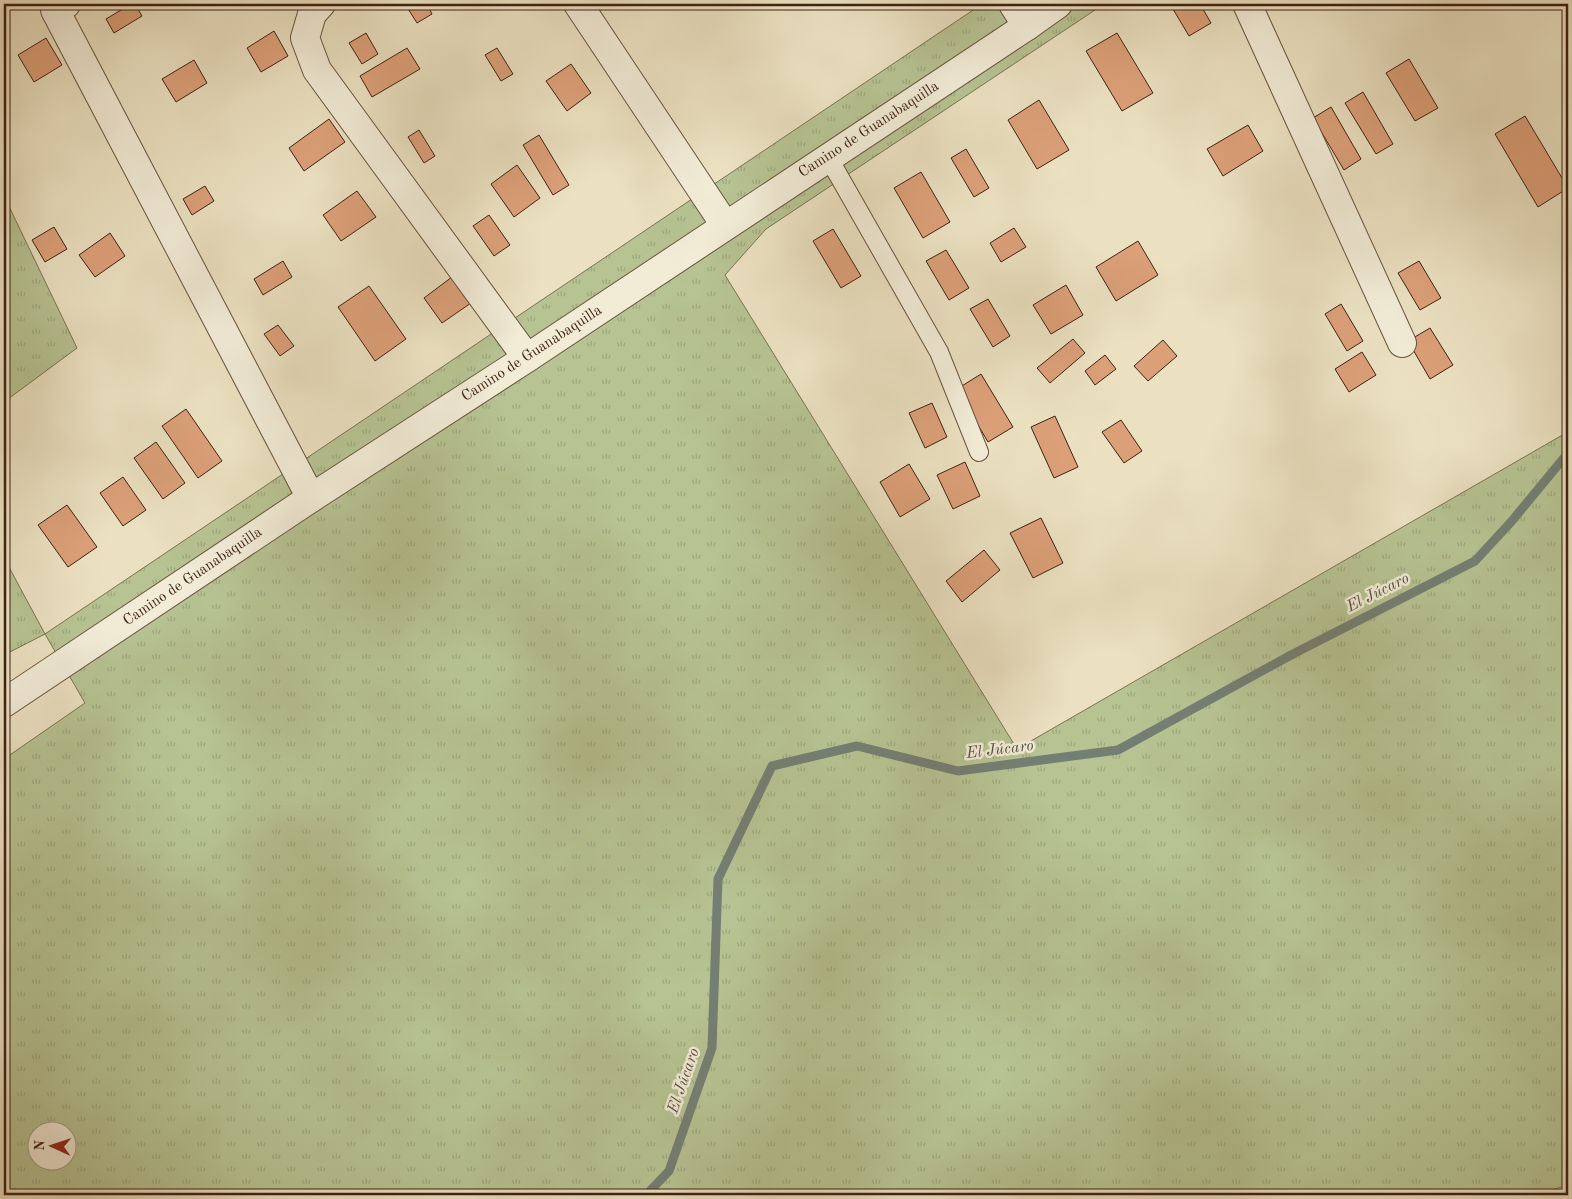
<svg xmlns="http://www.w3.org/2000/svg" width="1572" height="1199" font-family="'Old Standard TT',serif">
<defs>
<pattern id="grass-tufts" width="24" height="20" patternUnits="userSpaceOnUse" patternTransform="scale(1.25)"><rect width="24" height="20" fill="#b7c393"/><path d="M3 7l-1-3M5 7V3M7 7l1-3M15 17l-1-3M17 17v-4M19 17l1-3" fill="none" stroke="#9ea77e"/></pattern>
</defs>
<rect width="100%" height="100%" fill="#ebe1c1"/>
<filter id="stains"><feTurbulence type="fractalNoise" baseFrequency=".004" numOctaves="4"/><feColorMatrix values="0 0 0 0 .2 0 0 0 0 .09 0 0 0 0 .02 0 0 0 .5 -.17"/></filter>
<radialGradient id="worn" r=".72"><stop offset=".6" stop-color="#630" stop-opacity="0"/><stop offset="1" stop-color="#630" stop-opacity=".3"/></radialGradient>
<g fill="url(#grass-tufts)" stroke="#7b7253" fill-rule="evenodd">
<path d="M 982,4 L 1104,4 L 766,229 L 725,275 L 1017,749 L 1566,433 L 1568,429 L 1568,1185 L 1536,1195 L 4,1195 L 4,759 L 85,703 L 45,634 L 4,655 L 4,558 L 45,634 ZM 38,1132 L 68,1132 L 68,1162 L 38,1162 Z"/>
<polygon points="4,196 77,348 4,402"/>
</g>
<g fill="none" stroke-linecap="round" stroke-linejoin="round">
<polyline stroke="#747f74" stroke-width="9" points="646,1195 669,1171 712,1048 718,879 772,766 857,746 958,771 1118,750 1291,655 1475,561 1511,522 1568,453"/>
</g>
<g fill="#dca079" stroke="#3f2213">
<polygon points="131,4 135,4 142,16 114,33 106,19"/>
<polygon points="405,4 427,4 432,14 417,23"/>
<polygon points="1170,4 1200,4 1211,23 1189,36"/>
<polygon points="274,31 288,56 261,72 247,48"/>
<polygon points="366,33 378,54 362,64 349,43"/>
<polygon points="1117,33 1153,93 1122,111 1086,51"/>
<polygon points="46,38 62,65 34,82 18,55"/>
<polygon points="407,48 420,69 372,97 360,76"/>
<polygon points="497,48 513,74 501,81 485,55"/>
<polygon points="1409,59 1438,108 1415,121 1386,73"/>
<polygon points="194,60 207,83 176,102 162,79"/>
<polygon points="571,64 591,93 567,111 546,81"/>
<polygon points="1363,92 1393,144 1376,154 1345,103"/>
<polygon points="1039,100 1069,150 1037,169 1008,120"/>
<polygon points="1331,107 1361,159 1344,170 1313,118"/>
<polygon points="1525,116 1568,188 1538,207 1495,134"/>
<polygon points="329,119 345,142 304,171 289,148"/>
<polygon points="1248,125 1263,151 1223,176 1207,149"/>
<polygon points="419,130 435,156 424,163 408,137"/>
<polygon points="539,135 569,185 553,195 523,145"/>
<polygon points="966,149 989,188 974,197 951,158"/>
<polygon points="517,165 540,198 514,217 491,184"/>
<polygon points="921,172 950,222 923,238 894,188"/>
<polygon points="205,186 214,201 192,215 183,199"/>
<polygon points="357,191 376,217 341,241 323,215"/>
<polygon points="489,215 510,245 494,256 473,226"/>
<polygon points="54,227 67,249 45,262 32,240"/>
<polygon points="1014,228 1026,247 1001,262 990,243"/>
<polygon points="833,229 861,276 841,288 813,241"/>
<polygon points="110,233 125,256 95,277 79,255"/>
<polygon points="1138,241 1158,275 1116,301 1096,267"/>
<polygon points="946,250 969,288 949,300 926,261"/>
<polygon points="283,261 292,277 263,295 254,279"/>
<polygon points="1419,261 1441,298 1420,310 1398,273"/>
<polygon points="452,277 471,303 442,323 424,298"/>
<polygon points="1066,285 1083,315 1051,334 1033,305"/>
<polygon points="369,286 406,339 375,361 338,307"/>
<polygon points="988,299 1010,336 993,347 970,309"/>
<polygon points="1341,304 1363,341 1347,351 1325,314"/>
<polygon points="278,325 294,346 280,356 264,334"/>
<polygon points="1430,328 1453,365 1430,379 1408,341"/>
<polygon points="1073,339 1085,353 1050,383 1037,368"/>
<polygon points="1163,340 1177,356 1148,381 1134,366"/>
<polygon points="1362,352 1376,375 1349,392 1335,369"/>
<polygon points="1105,355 1116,369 1095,385 1085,371"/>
<polygon points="981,374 1013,427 988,442 957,389"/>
<polygon points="932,403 947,437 925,448 909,413"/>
<polygon points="186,409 222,461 198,478 162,426"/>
<polygon points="1055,416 1078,467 1054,478 1031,427"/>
<polygon points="1121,420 1142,451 1124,463 1102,432"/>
<polygon points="156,442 185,483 163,499 134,458"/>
<polygon points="965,462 980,496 953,509 937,475"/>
<polygon points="909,464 930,499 900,517 880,482"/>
<polygon points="123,477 146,510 123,526 100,493"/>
<polygon points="67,505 97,547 68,567 38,525"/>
<polygon points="1041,518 1063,563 1033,578 1010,533"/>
<polygon points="984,550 1000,570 962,602 946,581"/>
</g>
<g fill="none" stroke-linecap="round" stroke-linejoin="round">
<defs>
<polyline id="service" points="828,157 939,352 979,452"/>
<g id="minor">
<polyline points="66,4 55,10 311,498"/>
<polyline points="321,4 312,14 305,38 317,70 527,358"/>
<polyline points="578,4 725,225"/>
<polyline points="1013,4 1027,26"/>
<polyline points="1247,4 1402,343"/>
</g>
<polyline id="tertiary" points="4,703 311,498 527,358 1027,26 1058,4"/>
</defs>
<use href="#service" stroke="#6a523e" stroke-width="20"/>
<use href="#minor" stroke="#6a523e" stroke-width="30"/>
<use href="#tertiary" stroke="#6a523e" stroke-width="30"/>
<use href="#service" stroke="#f2ecd7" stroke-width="18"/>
<use href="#minor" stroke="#f2ecd7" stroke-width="28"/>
<use href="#tertiary" stroke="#f2ecd7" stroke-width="28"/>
</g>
<g text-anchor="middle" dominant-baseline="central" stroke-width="5" stroke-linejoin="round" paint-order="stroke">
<g font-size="15" fill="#3f2213" stroke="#f2ecd7">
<text transform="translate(869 130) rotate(-33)">Camino de Guanabaquilla</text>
<text transform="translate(532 354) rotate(-33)">Camino de Guanabaquilla</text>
<text transform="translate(193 577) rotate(-34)">Camino de Guanabaquilla</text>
</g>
<g font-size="16" font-style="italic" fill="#5a5044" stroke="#f2ecd7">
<text transform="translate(1378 593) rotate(-27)">El Júcaro</text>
<text transform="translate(1000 750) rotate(-7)">El Júcaro</text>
<text transform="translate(684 1081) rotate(-71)">El Júcaro</text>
</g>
</g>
<rect width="1572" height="1199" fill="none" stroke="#ebe1c1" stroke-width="20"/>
<rect x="5" y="5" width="1562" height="1189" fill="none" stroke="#3f2213" stroke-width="2.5"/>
<rect x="10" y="10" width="1552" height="1179" fill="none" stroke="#3f2213"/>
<g transform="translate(52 1146) rotate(273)"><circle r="24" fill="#f2ecd7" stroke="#aa9b89"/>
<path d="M0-4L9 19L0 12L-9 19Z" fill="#8f2418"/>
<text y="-8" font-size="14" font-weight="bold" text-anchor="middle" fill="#3f2213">N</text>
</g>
<rect width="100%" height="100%" filter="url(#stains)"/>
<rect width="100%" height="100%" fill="url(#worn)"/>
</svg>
